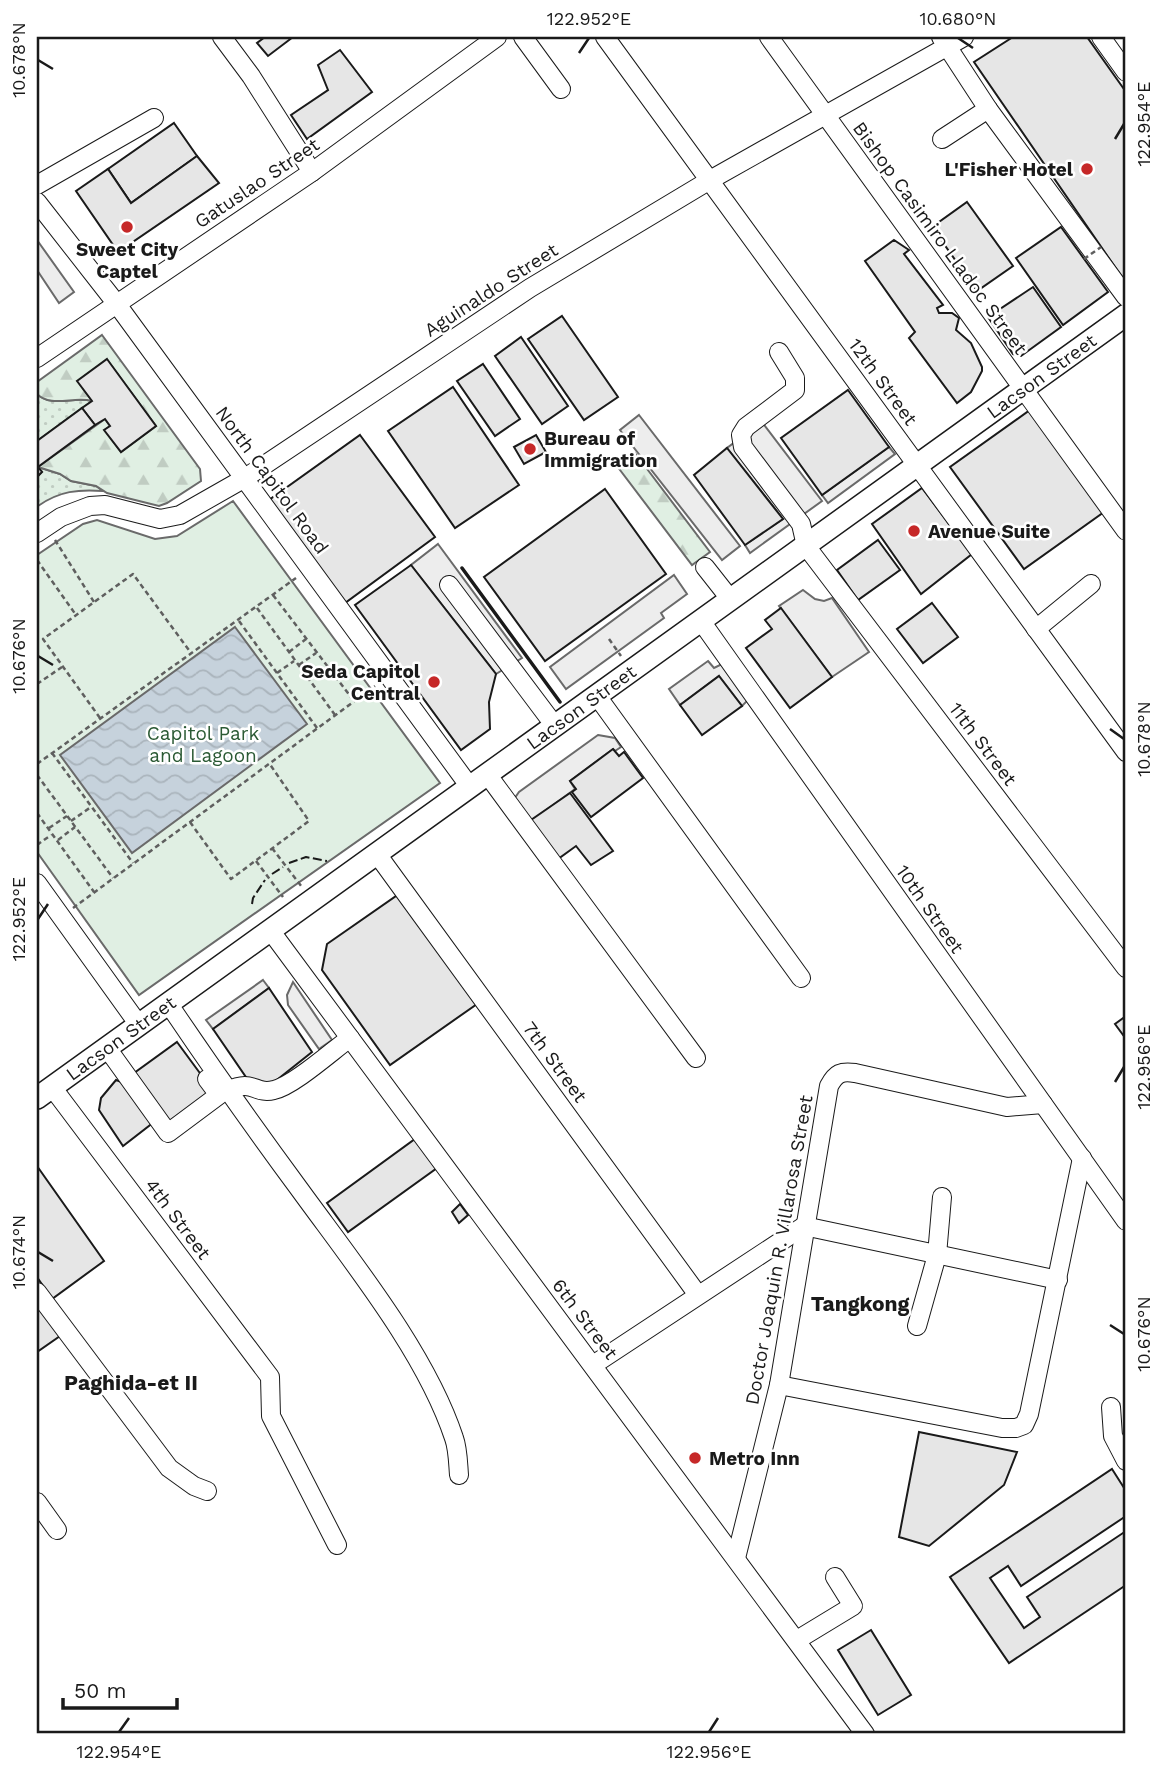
<svg xmlns="http://www.w3.org/2000/svg" width="1163" height="1771" font-family="'Work Sans',sans-serif">
<defs>
<pattern id="grass-dots" width="8" height="8" patternUnits="userSpaceOnUse" patternTransform="scale(1.75)"><rect width="8" height="8" fill="#e0efe3"/><path d="M2 2h.1M6 6h.1" fill="none" stroke="#c0ccc2" stroke-width="1.8" stroke-linecap="round"/></pattern>
<pattern id="forest-firs" width="22" height="20" patternUnits="userSpaceOnUse" patternTransform="scale(1.75)"><rect width="22" height="20" fill="#e0efe3"/><path d="M5 1l3.5 6h-7zM16 11l3.5 6h-7z" fill="#c0ccc2"/></pattern>
<pattern id="water-waves" width="16" height="10" patternUnits="userSpaceOnUse" patternTransform="scale(1.75)"><rect width="16" height="10" fill="#c6d2dc"/><path d="M0 5q4-4 8 0t8 0" fill="none" stroke="#aab4bc"/></pattern>
</defs>
<rect width="100%" height="100%" fill="#fff"/>
<g fill="url(#grass-dots)" stroke="#6a6a6a" stroke-width="2">
<path d="M 37,394 C 52,408 74,396 92,401 L 37,441 Z"/>
<path d="M 38,467 L 60,474 L 71,481 L 96,486 L 103,491 C 79,489 59,491 38,506 L 37,477 L 42,472 Z"/>
</g>
<g fill="url(#forest-firs)" stroke="#6a6a6a" stroke-width="2">
<path d="M 102,335 L 200,469 L 201,481 L 167,503 L 159,506 L 107,493 L 96,486 L 71,481 L 60,474 L 38,467 L 105,419 L 110,426 L 105,430 L 121,452 L 156,426 L 107,360 L 78,381 L 92,401 C 74,396 51,408 37,394 L 37,382 Z"/>
<polygon points="635,453 710,552 692,565 617,466"/>
</g>
<polygon fill="#e0efe3" stroke="#6a6a6a" stroke-width="2" points="233,501 440,783 139,995 37,852 37,555 83,524 97,520 155,539 177,536"/>
<g fill="#ededed" stroke="#6a6a6a" stroke-width="2">
<polygon points="37,240 74,292 59,303 37,270"/>
<polygon points="639,415 740,546 722,560 620,430"/>
<polygon points="762,422 822,501 750,553 745,545 783,519 727,448"/>
<polygon points="889,447 895,454 828,503 822,495"/>
<polygon points="438,544 522,658 496,674 411,565"/>
<polygon points="674,575 687,594 661,613 664,618 566,689 550,667"/>
<polygon points="803,590 815,599 824,601 832,598 869,652 832,677 779,606"/>
<polygon points="708,661 714,668 722,664 748,700 742,706 719,676 680,705 669,689"/>
<polygon points="598,735 615,738 621,747 615,751 613,749 570,781 575,789 527,824 514,799 519,792"/>
<polygon points="263,980 269,988 213,1029 206,1020"/>
<polygon points="293,982 332,1040 319,1049 288,1005 287,995"/>
</g>
<polygon fill="url(#water-waves)" stroke="#6a6a6a" stroke-width="2" points="235,627 307,724 132,853 60,755"/>
<g fill="#e6e6e6" stroke="#1a1a1a" stroke-width="2">
<polygon points="265,37 293,37 268,56 257,43"/>
<polygon points="1013,37 1087,37 1126,92 1126,283 974,62"/>
<polygon points="340,50 372,92 307,139 291,115 328,90 318,65"/>
<polygon points="174,123 197,156 131,203 108,169"/>
<polygon points="197,156 219,183 118,252 76,191 108,169 131,203"/>
<polygon points="967,202 1013,266 977,291 932,227"/>
<polygon points="1061,227 1108,292 1063,325 1016,258"/>
<polygon points="894,240 909,250 904,254 943,305 937,308 939,313 952,313 959,318 956,330 971,343 982,367 982,371 971,392 957,403 909,338 915,332 865,261"/>
<polygon points="1033,287 1061,327 1021,356 1013,354 988,317"/>
<polygon points="562,316 618,397 584,420 528,339"/>
<polygon points="521,337 568,406 542,424 495,356"/>
<polygon points="107,359 156,426 121,452 104,430 110,426 105,419 95,425 82,408 92,401 77,381"/>
<polygon points="483,364 520,419 495,436 457,381"/>
<polygon points="453,387 519,485 455,528 388,431"/>
<polygon points="848,390 889,447 822,495 781,438"/>
<polygon points="82,408 95,425 38,467 42,472 37,477 37,441"/>
<polygon points="1030,410 1104,512 1024,569 950,467"/>
<polygon points="360,435 435,537 345,603 269,500"/>
<polygon points="536,435 546,452 524,464 514,447"/>
<polygon points="727,448 783,519 745,545 694,475"/>
<polygon points="922,488 972,554 921,594 872,524"/>
<polygon points="605,489 666,574 545,661 484,577"/>
<polygon points="878,540 900,570 858,600 837,570"/>
<polygon points="411,565 496,674 489,702 490,729 461,750 355,605"/>
<polygon points="932,603 958,637 923,663 897,629"/>
<polygon points="781,608 832,677 790,708 746,648 772,629 765,620"/>
<polygon points="719,676 742,706 702,735 680,705"/>
<polygon points="613,749 619,756 624,752 643,778 591,817 572,792 576,789 570,781"/>
<polygon points="570,793 613,851 591,865 576,846 558,859 531,820"/>
<polygon points="399,894 477,1004 390,1065 322,970 327,944"/>
<polygon points="269,988 312,1052 273,1083 248,1080 213,1029"/>
<polygon points="1126,1016 1126,1039 1115,1024"/>
<polygon points="177,1042 216,1095 168,1129 130,1076"/>
<polygon points="116,1080 127,1084 154,1122 123,1146 99,1110 101,1098"/>
<polygon points="415,1139 437,1168 348,1232 327,1203"/>
<polygon points="37,1166 104,1261 52,1299 37,1277"/>
<polygon points="460,1204 468,1215 459,1223 452,1212"/>
<polygon points="39,1305 60,1336 37,1352 37,1307"/>
<polygon points="919,1432 1017,1452 1004,1485 929,1546 899,1537"/>
<polygon points="1112,1469 1126,1491 1126,1516 1021,1586 1008,1566 990,1578 1024,1628 1040,1617 1027,1597 1126,1531 1126,1585 1009,1663 950,1577"/>
<polygon points="871,1630 911,1695 878,1715 838,1650"/>
</g>
<g fill="none" stroke-linecap="round" stroke-linejoin="round">
<defs>
<g id="minor">
<polyline points="222,37 251,76 312,172"/>
<polyline points="523,37 561,89"/>
<polyline points="605,37 1126,752"/>
<polyline points="769,37 1126,531"/>
<polyline points="941,37 988,109 1126,297"/>
<polyline points="1101,37 1126,72"/>
<polyline points="942,139 988,109"/>
<polyline points="37,185 154,118"/>
<polyline points="37,202 116,303 470,787"/>
<polyline points="779,352 795,378 795,390 746,427 741,435 743,447 801,524 806,546 1126,968"/>
<polyline points="37,358 312,172 497,37"/>
<polyline points="37,533 61,517 90,506 105,505 160,519 180,515 245,478 530,288 710,180 964,37"/>
<polyline points="705,567 731,600"/>
<polyline points="449,585 555,726"/>
<polyline points="701,621 1126,1221"/>
<polyline points="1036,629 1091,584"/>
<polyline points="597,696 801,978"/>
<polyline points="487,774 696,1058"/>
<polyline points="377,854 698,1295"/>
<polyline points="37,883 139,1025"/>
<polyline points="270,930 865,1734"/>
<path d="M 168,1003 C 211,1067 255,1129 300,1190 C 353,1263 426,1353 454,1438 C 458,1449 458,1463 459,1475"/>
<polyline points="107,1048 168,1133 219,1095 207,1079"/>
<polyline points="52,1087 270,1377 271,1416 337,1545"/>
<path d="M 227,1091 C 254,1078 254,1095 274,1090 C 293,1086 332,1051 350,1038"/>
<polyline points="37,1292 169,1468 194,1486 207,1491"/>
<polyline points="917,1326 937,1255 942,1197"/>
<polyline points="593,1365 804,1226 1058,1280"/>
<polyline points="779,1385 1002,1428 1016,1428 1024,1425 1029,1414 1082,1158"/>
<polyline points="1111,1407 1113,1436 1126,1461"/>
<polyline points="37,1502 57,1530"/>
<path d="M 736,1558 L 779,1385 L 829,1086 C 836,1073 841,1071 855,1073 L 1007,1107 L 1043,1104"/>
<polyline points="797,1640 853,1606 835,1577"/>
</g>
<g id="major">
<path id="s1" d="M 37,1098 L 1126,315"/>
</g>
</defs>
<use href="#minor" stroke="#1a1a1a" stroke-width="20"/>
<use href="#major" stroke="#1a1a1a" stroke-width="24"/>
<g stroke="#5f5f5f" stroke-width="2.5" stroke-dasharray="5 3.5" stroke-linecap="butt">
<polyline points="55,540 94,602"/>
<polyline points="37,560 76,615"/>
<polyline points="273,595 354,701"/>
<polyline points="257,608 335,715"/>
<polyline points="239,621 317,728"/>
<polyline points="609,639 621,656"/>
<polyline points="289,652 306,639"/>
<polyline points="299,665 316,653"/>
<polyline points="277,673 294,661"/>
<polyline points="37,684 62,667"/>
<polyline points="100,718 43,639 133,574 191,653"/>
<polyline points="52,753 133,863"/>
<polyline points="37,764 296,578"/>
<polyline points="37,775 113,878"/>
<polyline points="37,813 94,892"/>
<polyline points="71,821 91,807"/>
<polyline points="190,822 231,879 309,821 269,763"/>
<polyline points="49,828 67,816"/>
<polyline points="58,840 75,827"/>
<polyline points="37,845 51,835"/>
<polyline points="272,848 302,887"/>
<polyline points="256,861 283,897"/>
<polyline points="73,908 375,686"/>
</g>
<use href="#minor" stroke="#fff" stroke-width="18"/>
<use href="#major" stroke="#fff" stroke-width="21"/>
<polyline stroke="#5f5f5f" stroke-width="2.5" stroke-dasharray="5 3.5" stroke-linecap="butt" points="1084,259 1101,247"/>
<g stroke="#1a1a1a" stroke-width="2" stroke-dasharray="9 3.5" stroke-linecap="butt">
<polyline points="289,863 306,857 327,861"/>
<polyline points="272,874 283,867"/>
<polyline points="252,904 253,898 265,880"/>
</g>
<polyline stroke="#1a1a1a" stroke-width="3.5" points="462,568 560,702"/>
</g>
<path fill="none" stroke="#1a1a1a" stroke-width="2.5" d="M 958,38 L 973,48M 579,53 L 589,38M 38,60 L 53,69M 1115,139 L 1124,124M 38,656 L 53,665M 1110,729 L 1124,739M 38,919 L 48,904M 1115,1082 L 1124,1067M 38,1252 L 53,1261M 1110,1325 L 1124,1334M 119,1732 L 129,1718M 709,1732 L 718,1718"/>
<g fill="#c62828" stroke="#fff" stroke-width="2.5">
<circle cx="1087" cy="169" r="7"/>
<circle cx="127" cy="227" r="7"/>
<circle cx="530" cy="449" r="7"/>
<circle cx="914" cy="531" r="7"/>
<circle cx="434" cy="682" r="7"/>
<circle cx="695" cy="1458" r="7"/>
</g>
<g text-anchor="middle" dominant-baseline="central" stroke-width="5" stroke-linejoin="round" paint-order="stroke">
<g font-size="19" font-weight="bold" fill="#1a1a1a" stroke="#fff" text-anchor="start">
<text x="1073" y="169" text-anchor="end">L'Fisher Hotel</text>
<text x="127" y="249" text-anchor="middle">Sweet City<tspan x="127" dy="22">Captel</tspan></text>
<text x="544" y="438">Bureau of<tspan x="544" dy="22">Immigration</tspan></text>
<text x="928" y="531">Avenue Suite</text>
<text x="420" y="671" text-anchor="end">Seda Capitol<tspan x="420" dy="22">Central</tspan></text>
<text x="709" y="1458">Metro Inn</text>
</g>
<g font-size="19" fill="#1a1a1a" stroke="#fff">
<text transform="translate(257 183) rotate(-34)">Gatuslao Street</text>
<text transform="translate(940 238) rotate(54)">Bishop Casimiro Lladoc Street</text>
<text transform="translate(491 290) rotate(-33)">Aguinaldo Street</text>
<text stroke="none"><textPath href="#s1" startOffset="1237">Lacson Street</textPath></text>
<text transform="translate(883 382) rotate(54)">12th Street</text>
<text transform="translate(272 480) rotate(54)">North Capitol Road</text>
<text stroke="none"><textPath href="#s1" startOffset="670">Lacson Street</textPath></text>
<text transform="translate(983 744) rotate(53)">11th Street</text>
<text transform="translate(930 909) rotate(55)">10th Street</text>
<text stroke="none"><textPath href="#s1" startOffset="103">Lacson Street</textPath></text>
<text transform="translate(555 1062) rotate(54)">7th Street</text>
<text transform="translate(178 1219) rotate(53)">4th Street</text>
<text transform="translate(779 1250) rotate(-80)">Doctor Joaquin R. Villarosa Street</text>
<text transform="translate(585 1319) rotate(53)">6th Street</text>
</g>
<g font-size="19" fill="#2b5a34" stroke="#fff">
<text x="203" y="733">Capitol Park<tspan x="203" dy="22">and Lagoon</tspan></text>
</g>
<g font-size="21" font-weight="bold" fill="#1a1a1a" stroke="#fff">
<text x="860" y="1303">Tangkong</text>
<text x="131" y="1382">Paghida-et II</text>
</g>
</g>
<rect width="1163" height="1771" fill="none" stroke="#ffffff" stroke-width="77"/>
<path d="M63 1698v10h114v-10" fill="none" stroke="#1a1a1a" stroke-width="3.5"/>
<text x="74" y="1698" font-size="21" fill="#1a1a1a" stroke="#ffffff" stroke-width="5" paint-order="stroke">50 m</text>
<rect x="38" y="38" width="1086" height="1694" fill="none" stroke="#1a1a1a" stroke-width="2.5"/>
<g font-size="18" text-anchor="middle" fill="#1a1a1a">
<text x="589" y="25">122.952°E</text>
<text x="958" y="25">10.680°N</text>
<text transform="translate(19 60) rotate(-90)" y="6">10.678°N</text>
<text transform="translate(1144 124) rotate(-90)" y="6">122.954°E</text>
<text transform="translate(19 656) rotate(-90)" y="6">10.676°N</text>
<text transform="translate(1144 739) rotate(-90)" y="6">10.678°N</text>
<text transform="translate(19 919) rotate(-90)" y="6">122.952°E</text>
<text transform="translate(1144 1067) rotate(-90)" y="6">122.956°E</text>
<text transform="translate(19 1252) rotate(-90)" y="6">10.674°N</text>
<text transform="translate(1144 1334) rotate(-90)" y="6">10.676°N</text>
<text x="119" y="1758">122.954°E</text>
<text x="709" y="1758">122.956°E</text>
</g>
</svg>
